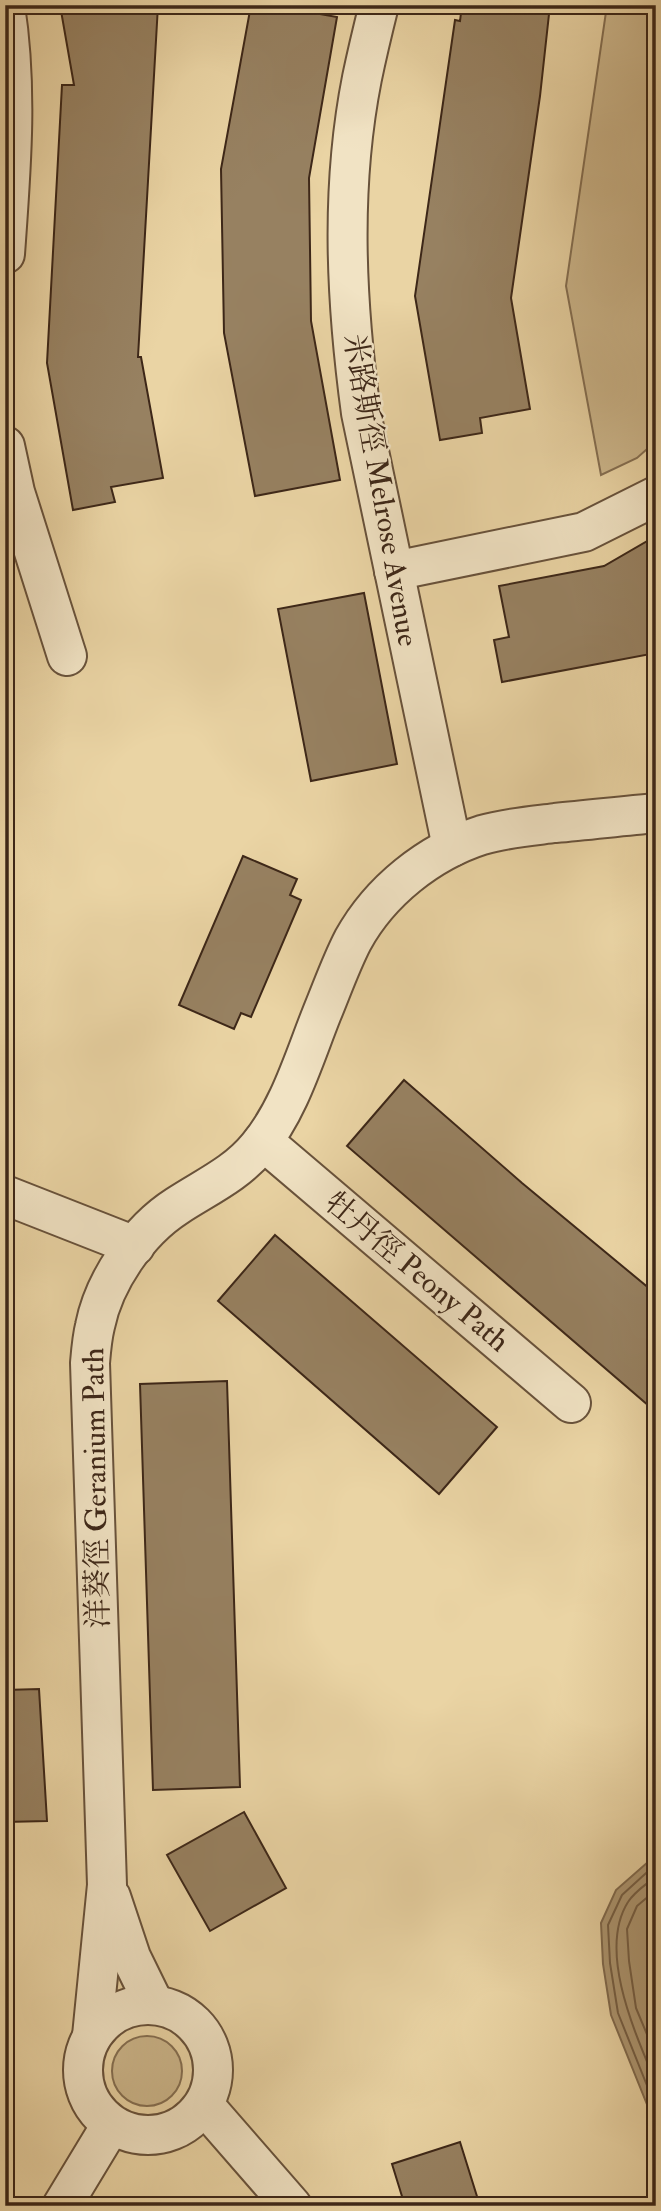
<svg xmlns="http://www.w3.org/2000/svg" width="661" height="2211" font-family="'IM FELL Double Pica','Noto Serif TC',serif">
<rect width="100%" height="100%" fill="#ead4a4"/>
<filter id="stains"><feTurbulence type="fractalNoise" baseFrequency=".00286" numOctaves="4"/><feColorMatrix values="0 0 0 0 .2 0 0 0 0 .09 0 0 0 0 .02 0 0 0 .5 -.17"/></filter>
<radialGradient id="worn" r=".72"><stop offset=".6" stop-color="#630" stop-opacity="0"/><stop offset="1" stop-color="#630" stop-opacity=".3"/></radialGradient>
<g fill="#cdb78c" stroke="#856f52" stroke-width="2">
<polygon points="607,5 656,5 656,441 637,458 601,475 566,286"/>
<circle cx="147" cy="2071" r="35"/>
</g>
<polygon fill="#af9974" stroke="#816b4f" stroke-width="2" points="656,1855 656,2140 648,2107 611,2015 603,1964 601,1923 616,1890"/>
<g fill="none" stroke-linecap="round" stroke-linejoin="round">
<g stroke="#766046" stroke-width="2">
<polyline points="656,1864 622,1895 608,1925 610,1963 618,2013 656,2108"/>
<path d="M 656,1876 C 647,1884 634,1892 628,1902 C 597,1951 636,2035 656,2083"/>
<polyline points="656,1890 637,1906 627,1929 629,1961 636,2008 656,2056"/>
</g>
</g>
<g fill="#978161" stroke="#3d2718" stroke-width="2">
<polygon points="60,5 158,5 138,357 141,357 163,478 111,487 115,502 73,510 47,363 62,85 74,85"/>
<polygon points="251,5 269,5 337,17 309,178 311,321 340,480 255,496 224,333 221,169"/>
<polygon points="462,5 550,5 540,96 511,298 530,409 480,418 482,433 440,440 415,296 455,20 460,21"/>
<polygon points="656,536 656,653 502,682 494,640 509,637 499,586 604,566"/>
<polygon points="364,593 397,764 311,781 278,609"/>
<polygon points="243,856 297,879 290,895 301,900 251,1017 241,1013 234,1029 179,1005"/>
<polygon points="404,1080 522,1183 656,1294 656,1412 347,1146"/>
<polygon points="275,1235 497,1427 439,1494 218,1301"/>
<polygon points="227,1381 240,1787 153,1790 140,1384"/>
<polygon points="39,1689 47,1821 5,1822 5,1690"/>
<polygon points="244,1812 286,1888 210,1931 167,1855"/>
<polygon points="460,2142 480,2206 405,2206 392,2164"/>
</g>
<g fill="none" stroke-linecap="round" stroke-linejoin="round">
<defs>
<g id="minor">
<path d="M 379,5 C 373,29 367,54 362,78 C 340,189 346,302 361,413 L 452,847"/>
<path d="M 5,6 C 18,89 11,170 5,254"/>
<polyline points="5,446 15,492 67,656"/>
<polyline points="394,571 584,532 656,496"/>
<polyline points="263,1141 571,1403"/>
<polyline points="5,1195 135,1246"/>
<polyline points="111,1897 131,1957 154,2004"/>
<circle cx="148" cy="2070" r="65"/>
<path d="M 92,2036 L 107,1885 L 90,1363 C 91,1351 92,1338 95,1326 C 104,1281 138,1231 177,1206 C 206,1187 236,1174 258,1147 C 289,1110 304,1058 322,1013 C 332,989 341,963 353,940 C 380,891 429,852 482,835 C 506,828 531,826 555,823 C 589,820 622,816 656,813"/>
<polyline points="204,2105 292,2206"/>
<polyline points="62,2206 111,2125"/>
</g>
</defs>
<use href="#minor" stroke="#68523b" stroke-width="42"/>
<use href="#minor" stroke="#f1e3c4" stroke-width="38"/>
</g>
<g text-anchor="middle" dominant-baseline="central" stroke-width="5" stroke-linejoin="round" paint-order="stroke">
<g font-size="30" fill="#3d2718" stroke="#f1e3c4">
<text transform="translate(381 490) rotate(80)">米路斯徑 Melrose Avenue</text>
<text transform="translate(417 1272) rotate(40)">牡丹徑 Peony Path</text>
<text transform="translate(96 1488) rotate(-91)">洋葵徑 Geranium Path</text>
</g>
</g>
<rect width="661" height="2211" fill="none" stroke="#ead4a4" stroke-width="28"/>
<rect x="7" y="7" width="647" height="2197" fill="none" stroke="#3d2718" stroke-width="3.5"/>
<rect x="14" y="14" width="633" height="2183" fill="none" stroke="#3d2718" stroke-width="2"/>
<rect width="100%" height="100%" filter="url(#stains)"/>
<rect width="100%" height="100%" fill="url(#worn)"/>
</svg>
